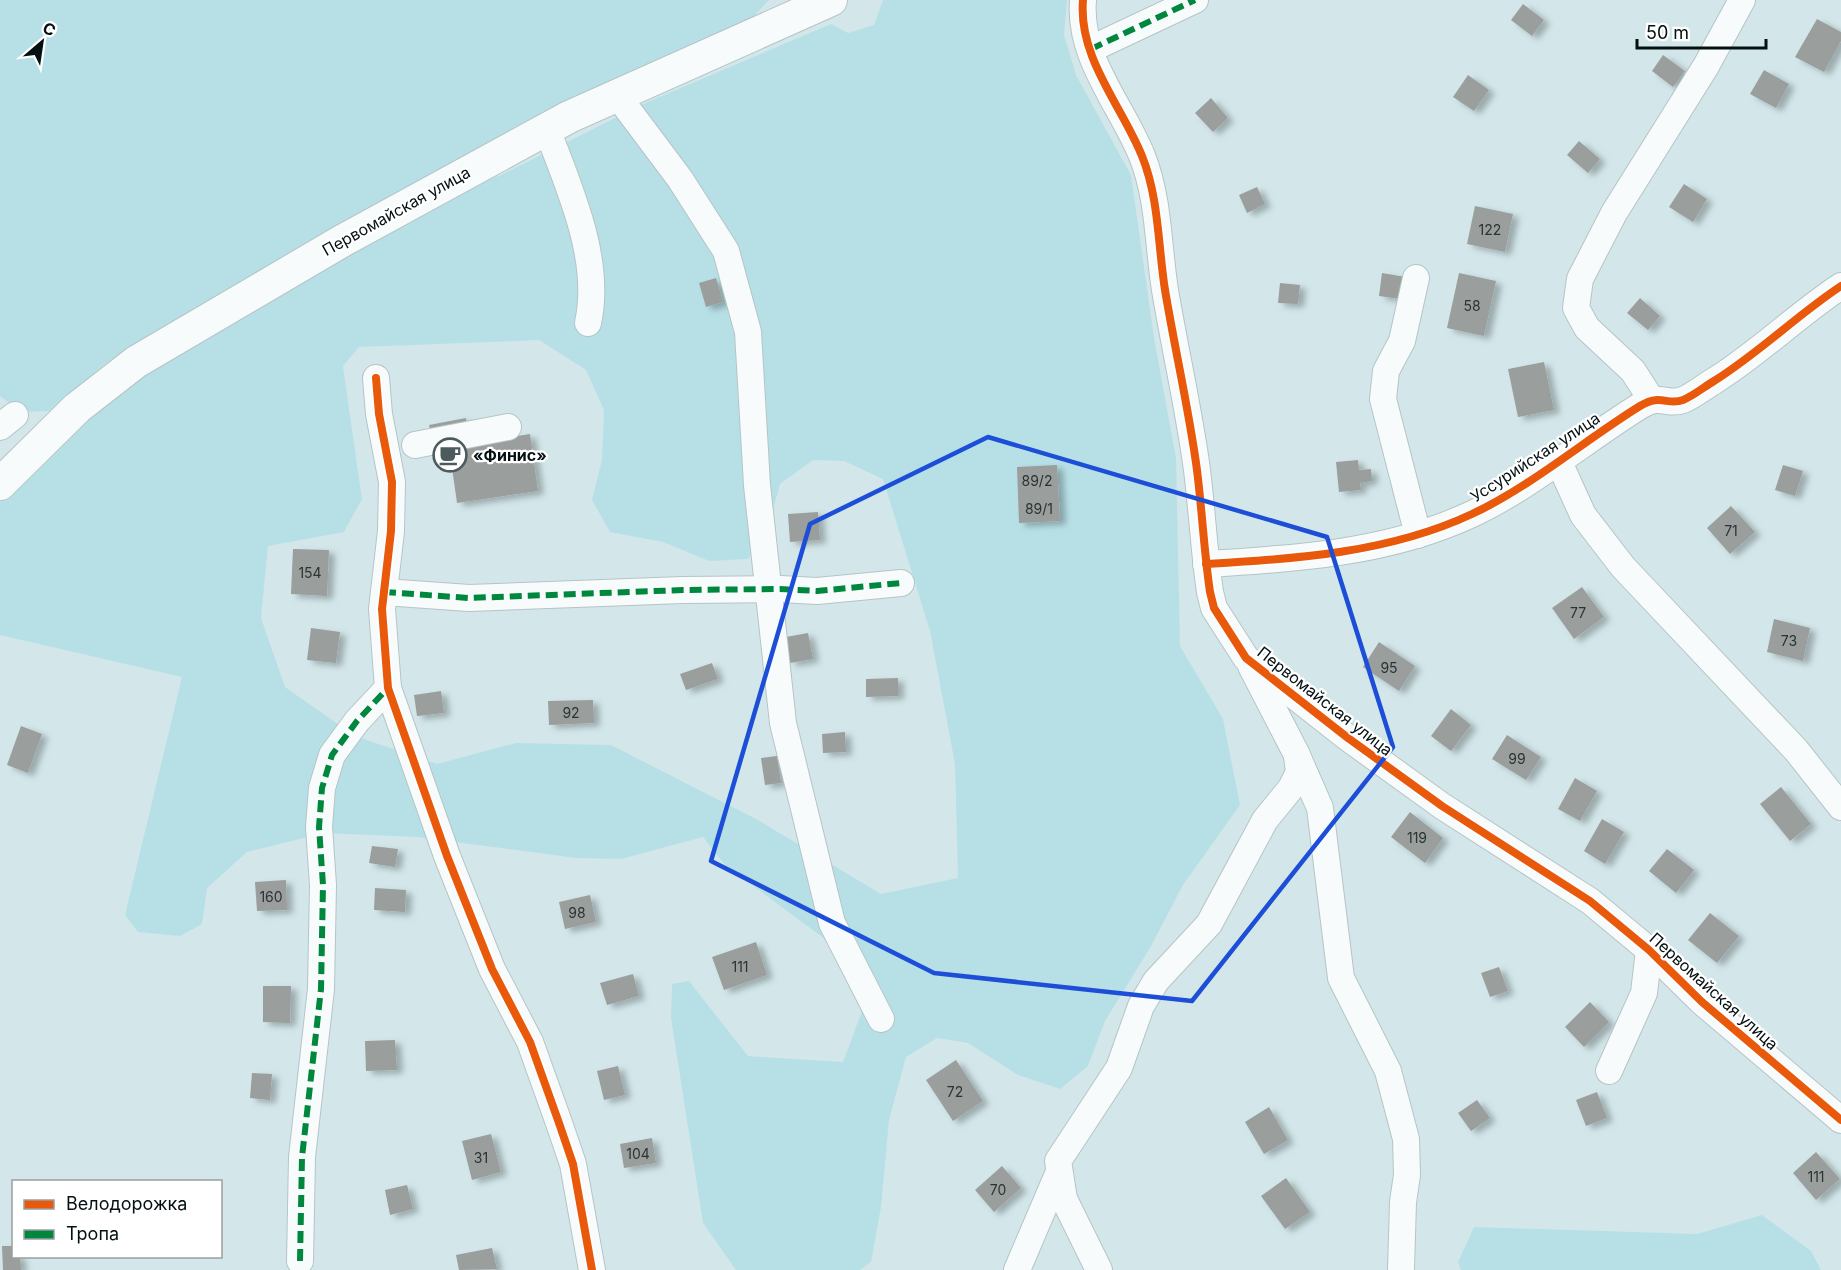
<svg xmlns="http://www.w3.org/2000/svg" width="1841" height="1270" font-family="Inter,sans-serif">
<defs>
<filter id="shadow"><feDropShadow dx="6" dy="3.5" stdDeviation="3" flood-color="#0004"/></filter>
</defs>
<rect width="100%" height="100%" fill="#d3e7ea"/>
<g fill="#b7e0e6" fill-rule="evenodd">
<polygon points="0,0 769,0 754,16 166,327 106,363 49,411 21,412 0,396"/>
<path d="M 883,0 L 1067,0 L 1064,35 L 1076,75 L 1131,175 L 1154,338 L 1176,458 L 1180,646 L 1223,719 L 1240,805 L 1183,885 L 1150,948 L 1105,1021 L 1088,1066 L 1060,1089 L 1018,1075 L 968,1043 L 937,1038 L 906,1057 L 889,1120 L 881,1207 L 871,1262 L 860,1270 L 736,1270 L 703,1223 L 671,1018 L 672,984 L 689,981 L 748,1056 L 843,1062 L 875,976 L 725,865 L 703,837 L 621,859 L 577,858 L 417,837 L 324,833 L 247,852 L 207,888 L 202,924 L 180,936 L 138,932 L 125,915 L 182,677 L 0,635 L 0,502 L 41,456 L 148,366 L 436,199 L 501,175 L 643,104 L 831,24 L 848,33 L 874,25 ZM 539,340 L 586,370 L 604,410 L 602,460 L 592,500 L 610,532 L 663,542 L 709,561 L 748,559 L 767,532 L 780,484 L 813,460 L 844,461 L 883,479 L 930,631 L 955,764 L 958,878 L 881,894 L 758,820 L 611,745 L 516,743 L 437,764 L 355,736 L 285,687 L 261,618 L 268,546 L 344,532 L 362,499 L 343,366 L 359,347 Z"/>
<polygon points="1762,1215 1811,1251 1821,1270 1461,1270 1458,1262 1474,1227 1697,1234"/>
</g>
<g fill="#9a9e9d" filter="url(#shadow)">
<polygon points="1523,4 1544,20 1532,36 1511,20"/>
<polygon points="1817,19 1841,32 1841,41 1824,72 1795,57"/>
<polygon points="1663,55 1685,71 1673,87 1652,71"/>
<polygon points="1764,70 1789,84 1776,108 1750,94"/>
<polygon points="1468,75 1489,90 1474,111 1453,97"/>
<polygon points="1211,98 1228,118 1213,132 1195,113"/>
<polygon points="1579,141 1600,159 1588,173 1567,155"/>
<polygon points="1684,184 1707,199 1693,222 1669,207"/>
<polygon points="1257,187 1265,204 1247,213 1239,195"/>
<polygon points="1475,206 1513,214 1505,252 1467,244"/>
<polygon points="1382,273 1405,277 1401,299 1379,296"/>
<polygon points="1459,273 1496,281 1484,336 1447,328"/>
<polygon points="716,278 723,302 706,307 699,283"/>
<polygon points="1280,283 1300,285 1298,304 1278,303"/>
<polygon points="1640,298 1660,316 1648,330 1627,313"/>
<polygon points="1544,362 1554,410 1518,417 1508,369"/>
<polygon points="466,418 468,432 432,438 429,425"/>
<polygon points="530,434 538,491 457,503 449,447"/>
<polygon points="1358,460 1359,470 1371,469 1372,481 1360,483 1361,490 1339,492 1336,462"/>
<polygon points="1057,465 1060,521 1019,523 1017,467"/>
<polygon points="1783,465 1803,471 1795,496 1775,490"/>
<polygon points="1731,506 1755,532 1730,554 1707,528"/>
<polygon points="818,512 820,540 790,542 788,514"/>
<polygon points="293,549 329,550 327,596 291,594"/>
<polygon points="1582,587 1604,617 1574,639 1552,608"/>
<polygon points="1774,619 1810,628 1803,661 1767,652"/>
<polygon points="311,628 340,632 336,663 307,660"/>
<polygon points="808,633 813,659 790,663 786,637"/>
<polygon points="1379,642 1415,666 1399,691 1363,667"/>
<polygon points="712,663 718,679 686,690 680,674"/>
<polygon points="898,678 898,696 866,697 866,679"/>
<polygon points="441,691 444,713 417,716 414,695"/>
<polygon points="593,700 594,723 549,725 548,701"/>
<polygon points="1451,709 1471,725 1451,751 1431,736"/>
<polygon points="21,726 42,734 28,773 7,765"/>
<polygon points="845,732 846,752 823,753 822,734"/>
<polygon points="1507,735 1541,757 1526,780 1492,759"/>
<polygon points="777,756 781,783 765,785 761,758"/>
<polygon points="1575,778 1597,791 1580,821 1558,809"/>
<polygon points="1781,787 1811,824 1790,841 1760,804"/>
<polygon points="1410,812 1443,838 1425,863 1391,837"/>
<polygon points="1602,819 1624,832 1605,864 1584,851"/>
<polygon points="372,846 398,849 395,867 369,863"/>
<polygon points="1667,849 1694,870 1676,893 1649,871"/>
<polygon points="286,880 287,910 257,911 255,882"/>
<polygon points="375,888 406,890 405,912 374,910"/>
<polygon points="590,895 596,922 565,929 559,902"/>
<polygon points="1710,913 1739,936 1717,963 1688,940"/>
<polygon points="756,942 767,975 724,990 712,957"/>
<polygon points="1499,967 1508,991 1490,997 1481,973"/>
<polygon points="633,974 639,996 607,1005 600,983"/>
<polygon points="263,986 291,986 290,1023 263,1022"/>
<polygon points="1590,1002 1609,1022 1584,1047 1565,1027"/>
<polygon points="395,1040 397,1070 366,1071 365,1041"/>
<polygon points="956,1060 983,1101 953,1121 926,1080"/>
<polygon points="618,1066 625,1095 604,1100 597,1071"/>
<polygon points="252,1073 272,1074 270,1100 250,1098"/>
<polygon points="1597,1092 1607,1118 1586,1126 1576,1100"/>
<polygon points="1477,1100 1490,1118 1471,1131 1458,1113"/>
<polygon points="1269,1107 1288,1140 1264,1154 1245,1122"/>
<polygon points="491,1134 501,1172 472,1180 462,1141"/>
<polygon points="652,1138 656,1163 624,1168 620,1144"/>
<polygon points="1816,1152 1840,1179 1816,1200 1793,1173"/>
<polygon points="1002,1166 1021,1188 994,1212 975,1190"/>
<polygon points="1286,1178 1310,1212 1285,1229 1261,1196"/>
<polygon points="407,1185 413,1209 390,1215 385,1190"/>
<polygon points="2,1246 14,1246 14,1256 20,1256 21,1270 3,1270"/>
<polygon points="492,1248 497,1269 459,1270 456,1255"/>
</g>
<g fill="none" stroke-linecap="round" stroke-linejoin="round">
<defs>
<g id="minor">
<path d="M 1083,0 C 1078,58 1122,106 1142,156 C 1159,198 1158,246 1165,290 C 1175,350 1189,410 1197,470 C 1202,510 1204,551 1210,592 L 1214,608 L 1246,658 L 1348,738 L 1442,806 L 1590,901 L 1649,950 L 1702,1002 L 1841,1120"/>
<polyline points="1091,49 1195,0"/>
<polyline points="617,95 680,179 726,251 748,332 757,485 783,723 832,923 881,1019"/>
<path d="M 547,129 C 569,188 602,259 588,323"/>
<polyline points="1416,278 1402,341 1386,371 1383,399 1418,535"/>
<polyline points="376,378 379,414 392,482 391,531 382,609 388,688 447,856 492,969 530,1042 559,1123 573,1164 592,1270"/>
<polyline points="1651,399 1633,371 1587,328 1576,308 1580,279 1614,213 1706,66 1742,0"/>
<polyline points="0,427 15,415"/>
<polyline points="415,445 508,427"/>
<polyline points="1559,462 1583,515 1623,567 1796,750 1841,807"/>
<path d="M 1206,564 C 1295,559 1389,553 1472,514 C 1530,487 1585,440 1640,406 C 1661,393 1667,406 1683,400 C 1693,396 1704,387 1714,381 C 1759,353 1797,315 1841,286"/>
<polyline points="384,592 469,598 683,590 780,589 817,591 901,583"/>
<polyline points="1251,666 1296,753 1320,808 1341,978 1388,1071 1406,1139 1407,1175 1403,1202 1401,1270"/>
<polyline points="1609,1071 1644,993 1649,950"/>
<polyline points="300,1261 302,1157 321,989 323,885 319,827 322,788 332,755 357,721 388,688"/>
<polyline points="1017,1270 1058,1174"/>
<polyline points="1099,1270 1064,1199 1058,1161 1119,1068 1141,1006 1156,981 1209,924 1265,820 1291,788 1299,772 1297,756"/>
</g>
<polyline id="major" points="0,484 77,408 136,362 342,241 569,117 831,0"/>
</defs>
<use href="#minor" stroke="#b5c4c6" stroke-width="28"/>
<use href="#major" stroke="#b5c4c6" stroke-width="34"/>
<use href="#minor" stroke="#f8fbfc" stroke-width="26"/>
<use href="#major" stroke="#f8fbfc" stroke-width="32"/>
<g stroke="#00873e" stroke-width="6" stroke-dasharray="12 6" stroke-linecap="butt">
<polyline points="1091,49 1195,0"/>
<polyline points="384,592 469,598 683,590 780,589 817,591 901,583"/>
<polyline points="300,1261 302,1157 321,989 323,885 319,827 322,788 332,755 357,721 388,688"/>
</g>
<defs>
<g id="cycleway">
<path d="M 1083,0 C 1078,58 1122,106 1142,156 C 1159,198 1158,246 1165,290 C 1175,350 1189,410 1197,470 C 1202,510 1204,551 1210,592 L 1214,608 L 1246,658 L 1348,738 L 1442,806 L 1590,901 L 1649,950 L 1702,1002 L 1841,1120"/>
<polyline points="376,378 379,414 392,482 391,531 382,609 388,688 447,856 492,969 530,1042 559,1123 573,1164 592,1270"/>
<path d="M 1206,564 C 1295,559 1389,553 1472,514 C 1530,487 1585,440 1640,406 C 1661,393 1667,406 1683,400 C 1693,396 1704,387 1714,381 C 1759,353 1797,315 1841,286"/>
</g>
</defs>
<use href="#cycleway" stroke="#fff" stroke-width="11"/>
<use href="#cycleway" stroke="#e8590c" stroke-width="8"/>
</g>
<path fill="none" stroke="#1d4ed8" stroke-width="4.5" stroke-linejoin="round" d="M 988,437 L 1327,537 L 1393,747 L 1192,1001 L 934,973 L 711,861 L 810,524 Z"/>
<defs>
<symbol id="cafe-ring" viewBox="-11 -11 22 22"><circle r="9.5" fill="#fff" stroke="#4c5b5d" stroke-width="1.5"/><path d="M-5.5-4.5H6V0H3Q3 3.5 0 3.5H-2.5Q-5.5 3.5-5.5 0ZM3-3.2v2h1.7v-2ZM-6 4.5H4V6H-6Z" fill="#4c5b5d"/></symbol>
</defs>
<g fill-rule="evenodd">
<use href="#cafe-ring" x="431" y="436" width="38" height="38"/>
</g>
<g text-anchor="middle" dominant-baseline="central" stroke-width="4.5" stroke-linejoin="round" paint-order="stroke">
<g font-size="14" fill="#2a3434">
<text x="1490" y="229">122</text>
<text x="1472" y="305">58</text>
<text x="1037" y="480">89/2</text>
<text x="1039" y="508">89/1</text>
<text x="1731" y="530">71</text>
<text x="310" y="572">154</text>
<text x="1578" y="612">77</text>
<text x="1789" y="640">73</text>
<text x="1389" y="667">95</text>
<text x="571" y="712">92</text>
<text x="1517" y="758">99</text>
<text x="1417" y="837">119</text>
<text x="271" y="896">160</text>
<text x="577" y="912">98</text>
<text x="740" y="966">111</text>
<text x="955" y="1091">72</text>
<text x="638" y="1153">104</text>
<text x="481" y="1157">31</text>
<text x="1816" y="1176">111</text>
<text x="998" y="1189">70</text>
</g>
<g font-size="16" fill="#041011" stroke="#fff">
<text transform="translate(396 211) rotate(-29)">Первомайская улица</text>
<text transform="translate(1535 457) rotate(-33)">Уссурийская улица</text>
<text transform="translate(1325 701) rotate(38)">Первомайская улица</text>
<text transform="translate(1714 991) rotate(42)">Первомайская улица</text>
</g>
<g font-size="16" font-weight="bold" fill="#041011" stroke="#fff" text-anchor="start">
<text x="473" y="455">«Финис»</text>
</g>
</g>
<rect x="12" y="1180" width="210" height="78" fill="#ffffff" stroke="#9b9fa0" stroke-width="1.5"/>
<rect x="24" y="1200" width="30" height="9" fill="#e8590c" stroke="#9b9fa0" stroke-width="1.5"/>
<text x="66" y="1210" font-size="18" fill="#041011">Велодорожка</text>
<rect x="24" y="1230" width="30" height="9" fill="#00873e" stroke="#9b9fa0" stroke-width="1.5"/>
<text x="66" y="1240" font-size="18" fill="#041011">Тропа</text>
<g transform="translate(42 42) rotate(29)" stroke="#ffffff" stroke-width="4.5" paint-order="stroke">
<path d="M0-4.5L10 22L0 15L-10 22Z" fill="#041011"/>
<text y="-9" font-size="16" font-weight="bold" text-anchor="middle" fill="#041011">С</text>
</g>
<path d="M1637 39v9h129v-9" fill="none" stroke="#041011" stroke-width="3"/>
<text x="1646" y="39" font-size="18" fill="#041011" stroke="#ffffff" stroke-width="4.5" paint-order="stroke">50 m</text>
</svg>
